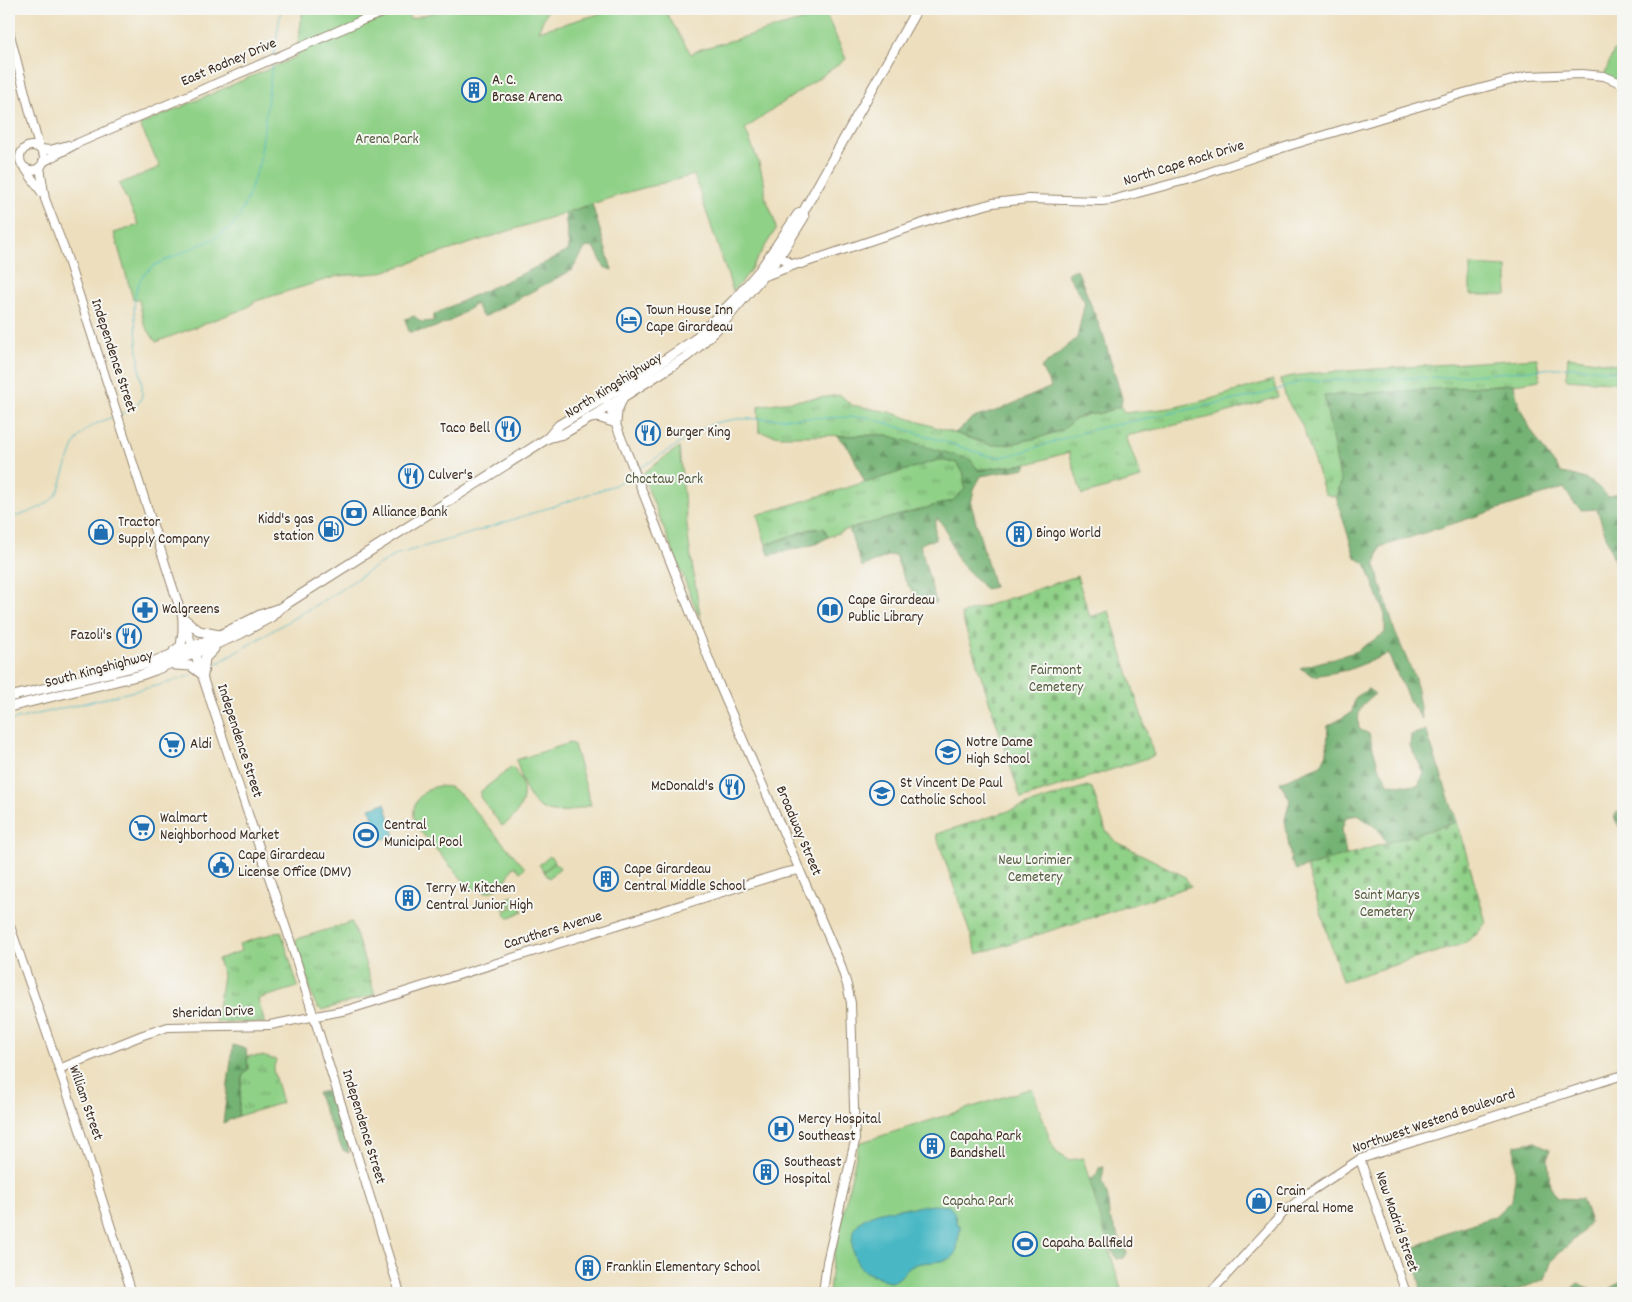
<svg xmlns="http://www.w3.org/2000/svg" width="1632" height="1302" font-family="Dekko,sans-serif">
<defs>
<pattern id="grass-tufts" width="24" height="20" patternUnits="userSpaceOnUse" patternTransform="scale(1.25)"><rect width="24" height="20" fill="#90d188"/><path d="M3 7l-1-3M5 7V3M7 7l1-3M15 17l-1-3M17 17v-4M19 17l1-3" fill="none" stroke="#77aa6f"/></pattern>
<pattern id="forest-firs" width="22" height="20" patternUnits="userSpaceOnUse" patternTransform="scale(1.25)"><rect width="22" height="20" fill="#74b374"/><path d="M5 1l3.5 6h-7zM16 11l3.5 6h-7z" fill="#60925f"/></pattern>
<pattern id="cemetery-stones" width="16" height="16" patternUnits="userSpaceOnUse" patternTransform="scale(1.25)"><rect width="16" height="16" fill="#90d188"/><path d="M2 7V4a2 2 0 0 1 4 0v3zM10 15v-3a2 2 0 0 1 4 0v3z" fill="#77aa6f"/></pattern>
</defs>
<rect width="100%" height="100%" fill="#f6f6f2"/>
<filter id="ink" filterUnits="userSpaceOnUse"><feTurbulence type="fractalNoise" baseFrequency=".02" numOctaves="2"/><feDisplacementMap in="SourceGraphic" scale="10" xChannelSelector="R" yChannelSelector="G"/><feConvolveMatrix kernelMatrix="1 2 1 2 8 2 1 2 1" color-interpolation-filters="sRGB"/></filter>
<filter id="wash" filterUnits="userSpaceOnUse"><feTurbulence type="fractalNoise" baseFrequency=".0096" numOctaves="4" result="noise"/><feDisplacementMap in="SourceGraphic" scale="20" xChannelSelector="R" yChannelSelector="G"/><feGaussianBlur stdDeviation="1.12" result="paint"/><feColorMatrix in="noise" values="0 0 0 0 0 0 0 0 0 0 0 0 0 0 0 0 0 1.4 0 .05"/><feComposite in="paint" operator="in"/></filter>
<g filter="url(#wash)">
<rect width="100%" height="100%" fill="#eddfbe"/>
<g fill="url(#grass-tufts)" stroke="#667e53">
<polygon points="1568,357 1623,365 1623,383 1566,379"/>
<polygon points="1537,358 1540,380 1514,384 1325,396 1341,483 1336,497 1325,494 1302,425 1287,401 1280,379 1292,376 1317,373"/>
<path d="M 1273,380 L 1278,397 L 1215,416 L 1126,436 L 1141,478 L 1082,495 L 1069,452 L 1032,463 L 977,470 L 887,435 L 781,436 L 759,432 L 758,406 C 785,401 813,399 841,395 L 851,405 L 889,412 L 991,445 L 1010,444 L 1037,438 L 1063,430 L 1072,421 L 1088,414 L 1098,414 L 1121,406 L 1124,413 L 1171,408 L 1207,400 Z"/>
<polygon points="938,460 957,463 964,473 965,490 952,501 849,529 828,537 824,528 809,529 766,545 757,515"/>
<polygon points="352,922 374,991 374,995 322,1010 317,1007 314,1001 296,942 297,939"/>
<polygon points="281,931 298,987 258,999 265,1023 216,1022 223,975 218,959 241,951 239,944"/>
<polygon points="247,1056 262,1056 276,1060 273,1070 282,1103 238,1116 242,1077 248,1068"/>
</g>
<g fill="url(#forest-firs)" stroke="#586e49">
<path d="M 592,204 L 612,270 L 604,267 L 595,248 L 586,247 L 572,270 L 486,316 L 482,316 L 476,304 L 449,322 L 427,330 L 409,332 L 405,319 L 414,316 L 421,322 L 433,321 L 434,315 C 478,291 526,275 569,250 L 565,213 Z"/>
<polygon points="1077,269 1104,338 1122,398 1121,406 1098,414 1087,414 1072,421 1063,430 1037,438 1010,444 991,445 955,433 973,418 999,410 1051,387 1041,368 1077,338 1085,302 1067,273"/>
<path d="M 1514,384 C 1519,418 1541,446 1561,473 C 1583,477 1593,480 1608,497 L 1623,490 L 1623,587 L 1597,509 L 1581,510 L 1573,502 L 1564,488 L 1380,547 L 1375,565 L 1395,632 L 1415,678 L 1422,719 L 1410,702 L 1388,654 L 1348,670 L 1314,676 L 1300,668 L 1355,652 L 1385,633 L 1385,615 L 1366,564 L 1355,557 L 1336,497 L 1341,483 L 1324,396 Z"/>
<path d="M 887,435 L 971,460 L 978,470 L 1027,464 L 1025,468 L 981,476 L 974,489 L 971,504 L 994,587 L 985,589 L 957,559 L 945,528 L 937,518 L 935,525 L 935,540 L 927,541 L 920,545 L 936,603 C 933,602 928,603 924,601 C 908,595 901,570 895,555 L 888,556 L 862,567 L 849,529 L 952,501 L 965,489 L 964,473 L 957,463 L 938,460 L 865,483 L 851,451 L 837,436 Z"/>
<polygon points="824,528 828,537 816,544 769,555 766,545 809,530"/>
<path d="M 1368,689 L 1375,694 C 1360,706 1357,709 1359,729 L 1369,734 L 1378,765 L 1389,784 L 1418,786 L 1424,773 L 1410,746 L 1411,735 L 1426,730 L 1457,822 L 1387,843 L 1378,829 L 1358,815 L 1346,817 L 1342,829 L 1346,855 L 1296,870 L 1291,861 L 1285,820 L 1290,800 L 1280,782 L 1321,765 L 1327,753 L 1328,726 L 1352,712 L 1355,698 Z"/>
<polygon points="1617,812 1623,816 1623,833 1614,818"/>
<polygon points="233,1045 246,1049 248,1068 242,1077 238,1116 223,1123"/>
<polygon points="332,1090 347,1139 349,1153 343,1150 329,1122 317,1093"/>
<polygon points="1535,1142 1550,1149 1548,1159 1550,1187 1557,1198 1582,1199 1590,1222 1580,1234 1552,1260 1545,1279 1510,1293 1422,1293 1412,1249 1444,1233 1495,1216 1512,1200 1515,1178 1515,1145"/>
<polygon points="1104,1167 1102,1179 1108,1198 1109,1217 1127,1253 1124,1258 1117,1259 1112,1250 1105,1244 1084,1179 1092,1179 1097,1174 1099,1168"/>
<polygon points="1623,1279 1623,1293 1567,1293 1578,1283 1589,1289 1606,1292"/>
</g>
<g fill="url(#cemetery-stones)" stroke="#667e53">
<polygon points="1077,576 1090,617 1109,611 1154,756 1021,799 961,614"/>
<polygon points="1087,786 1092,788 1106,831 1115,841 1184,876 1191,886 977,954 936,834"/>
<polygon points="1457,822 1486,922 1477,934 1463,944 1342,981 1307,867"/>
</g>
<g fill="#90d188" stroke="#667e53">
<polygon points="303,9 406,9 410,19 445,9 548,9 538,31 617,9 664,9 691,54 701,49 826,14 846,59 745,129 759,163 765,186 765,197 774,218 776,229 747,275 733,291 694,175 632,191 379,273 338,276 256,301 246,308 156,342 144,324 139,300 133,299 114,233 139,225 119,184 160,167 140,125 296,57"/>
<polygon points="1623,45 1623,84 1604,76 1614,50"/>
<polygon points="1470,265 1507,267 1507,295 1470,295"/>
<polygon points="679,447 689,544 701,621 642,474"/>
<path d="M 570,743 L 574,745 L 591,805 C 582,807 573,811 564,812 C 529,816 524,785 516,760 Z"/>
<path d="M 512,767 C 531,788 525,812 502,826 L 480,797 L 481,791 Z"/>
<path d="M 438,786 L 450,787 L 461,795 L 525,868 L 520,872 L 516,867 L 513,867 L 504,884 L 494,890 L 487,892 L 472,889 L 467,885 L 420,831 C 406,812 417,791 438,786 Z"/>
<polygon points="550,856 555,862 544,871 539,865"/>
<polygon points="555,862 560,868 549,878 544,872"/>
<polygon points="515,895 518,902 503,909 499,902"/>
<polygon points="519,904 523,911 508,918 504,911"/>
<polygon points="1032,1088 1051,1142 1057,1153 1069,1160 1083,1158 1122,1293 829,1293 832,1263 859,1143"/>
</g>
<g fill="#4ab8c4" stroke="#427171">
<polygon points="385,803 395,836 380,840 370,808"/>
<path d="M 933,1205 L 949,1206 L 954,1212 L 957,1224 L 960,1225 C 961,1230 959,1235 958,1240 C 958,1269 932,1258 914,1265 C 905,1269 900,1282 889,1282 C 886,1282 882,1279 879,1278 C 873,1275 866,1273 862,1269 C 851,1258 848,1234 859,1223 C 873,1208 913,1208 933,1205 Z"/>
</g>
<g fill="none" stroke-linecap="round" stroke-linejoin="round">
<g stroke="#4ab8c4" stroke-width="1">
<polyline points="274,55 281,9"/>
<polyline points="121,414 131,410 138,404 142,396 142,386 139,363 134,307 136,290 142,276 155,265 213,239 230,228 239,217 247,200 260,161 272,64"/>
<polyline points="637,470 707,426 719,422 737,419 867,417 989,456 1002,457 1022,452 1090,430 1268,393 1303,381 1448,377 1569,367 1623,372"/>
<path d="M 9,519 C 22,514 44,509 54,497 C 59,491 61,484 63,476 C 77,438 74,431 115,416"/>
<polyline points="208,669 331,596 376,566 398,554 475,532 566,502 615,485 632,474"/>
<polyline points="9,721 164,684 192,675"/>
</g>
</g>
</g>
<g filter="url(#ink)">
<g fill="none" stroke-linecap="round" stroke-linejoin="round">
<defs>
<g id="secondary">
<polyline points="9,31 39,147"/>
<circle cx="32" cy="158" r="12"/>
<polyline points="41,149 50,150 68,145"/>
<polyline points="43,162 78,143 363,20 392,9"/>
<polyline points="40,167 45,199 65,251 171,582 289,937 400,1293"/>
<polyline points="25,168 42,193"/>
<polyline points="776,255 791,263 801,264 932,220 993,203 1028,199 1101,201 1112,200 1186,180 1285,147 1464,93 1527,76 1581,74 1604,76 1623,84"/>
<polyline points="607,402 718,682 840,963 847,985 851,1003 855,1141 827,1262 823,1293"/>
<polyline points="9,923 77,1121 132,1293"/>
<polyline points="59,1069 143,1035 168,1027 270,1025 347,1010 783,873 799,870"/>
<polyline points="1360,1159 1406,1293"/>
<polyline points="1210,1293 1286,1210 1307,1194 1360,1159 1623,1075"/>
</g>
<g id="primary">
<polyline points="766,275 796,264"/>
<polyline points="590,418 598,417 616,423 617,411 623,397"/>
<polyline points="548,438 559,425 635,380 694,340 735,299 760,270 798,214 803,212"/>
<polyline points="183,618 199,631 219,635"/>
<polyline points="174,651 181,646 183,631 183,618"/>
<polyline points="175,665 191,666 203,675 205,658 214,649"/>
<polyline points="9,697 150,663 214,638 260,615 277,609"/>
<polyline points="9,707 141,675 155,670 240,634 271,617 280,608 548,438 563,434 590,418 686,357 698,347 723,323 779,257 804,217 803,212 917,9"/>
</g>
</defs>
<use href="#secondary" stroke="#94846e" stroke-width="10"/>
<use href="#primary" stroke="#94846e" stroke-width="11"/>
<use href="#secondary" stroke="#fff" stroke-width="8"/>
<use href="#primary" stroke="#fff" stroke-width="9"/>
</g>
</g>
<defs>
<symbol id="building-ring" viewBox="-11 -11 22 22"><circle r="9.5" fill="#f6f6f2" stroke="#1f6fb2" stroke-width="1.5"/><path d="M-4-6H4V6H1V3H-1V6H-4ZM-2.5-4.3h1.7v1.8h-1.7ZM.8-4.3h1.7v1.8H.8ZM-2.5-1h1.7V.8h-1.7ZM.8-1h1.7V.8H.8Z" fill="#1f6fb2"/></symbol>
<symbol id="hotel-ring" viewBox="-11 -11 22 22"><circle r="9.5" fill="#f6f6f2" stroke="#1f6fb2" stroke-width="1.5"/><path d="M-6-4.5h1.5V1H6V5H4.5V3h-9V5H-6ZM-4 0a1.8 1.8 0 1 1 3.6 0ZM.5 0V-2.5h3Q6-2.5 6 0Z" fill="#1f6fb2"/></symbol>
<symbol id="restaurant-ring" viewBox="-11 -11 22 22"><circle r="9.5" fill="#f6f6f2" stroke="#1f6fb2" stroke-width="1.5"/><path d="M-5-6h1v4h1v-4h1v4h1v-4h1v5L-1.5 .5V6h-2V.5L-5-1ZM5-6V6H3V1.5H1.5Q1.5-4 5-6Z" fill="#1f6fb2"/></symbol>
<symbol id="bank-ring" viewBox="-11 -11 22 22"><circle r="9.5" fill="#f6f6f2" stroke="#1f6fb2" stroke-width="1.5"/><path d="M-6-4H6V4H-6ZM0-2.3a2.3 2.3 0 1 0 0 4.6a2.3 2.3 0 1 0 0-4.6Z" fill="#1f6fb2"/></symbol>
<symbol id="fuel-ring" viewBox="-11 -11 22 22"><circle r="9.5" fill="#f6f6f2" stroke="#1f6fb2" stroke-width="1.5"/><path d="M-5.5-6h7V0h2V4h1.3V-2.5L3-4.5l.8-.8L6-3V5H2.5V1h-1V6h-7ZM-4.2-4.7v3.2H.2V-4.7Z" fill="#1f6fb2"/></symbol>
<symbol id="shop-ring" viewBox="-11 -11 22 22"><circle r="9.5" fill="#f6f6f2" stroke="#1f6fb2" stroke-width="1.5"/><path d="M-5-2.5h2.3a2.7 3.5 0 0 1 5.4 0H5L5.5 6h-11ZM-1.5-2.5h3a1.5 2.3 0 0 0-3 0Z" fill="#1f6fb2"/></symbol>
<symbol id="pharmacy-ring" viewBox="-11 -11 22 22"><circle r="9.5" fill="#f6f6f2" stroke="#1f6fb2" stroke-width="1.5"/><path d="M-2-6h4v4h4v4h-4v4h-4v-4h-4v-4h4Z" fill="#1f6fb2"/></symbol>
<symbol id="library-ring" viewBox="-11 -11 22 22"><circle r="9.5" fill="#f6f6f2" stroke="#1f6fb2" stroke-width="1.5"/><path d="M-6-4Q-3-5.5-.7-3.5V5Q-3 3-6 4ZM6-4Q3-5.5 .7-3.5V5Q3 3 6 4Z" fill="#1f6fb2"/></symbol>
<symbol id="supermarket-ring" viewBox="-11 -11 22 22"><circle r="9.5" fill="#f6f6f2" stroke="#1f6fb2" stroke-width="1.5"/><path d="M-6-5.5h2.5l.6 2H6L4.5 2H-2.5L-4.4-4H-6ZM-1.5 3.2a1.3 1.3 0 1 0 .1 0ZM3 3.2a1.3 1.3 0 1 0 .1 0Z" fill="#1f6fb2"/></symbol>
<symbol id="school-ring" viewBox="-11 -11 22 22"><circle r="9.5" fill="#f6f6f2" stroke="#1f6fb2" stroke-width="1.5"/><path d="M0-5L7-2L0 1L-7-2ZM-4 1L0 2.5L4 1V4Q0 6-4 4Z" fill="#1f6fb2"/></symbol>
<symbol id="stadium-ring" viewBox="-11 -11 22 22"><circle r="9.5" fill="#f6f6f2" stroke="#1f6fb2" stroke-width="1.5"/><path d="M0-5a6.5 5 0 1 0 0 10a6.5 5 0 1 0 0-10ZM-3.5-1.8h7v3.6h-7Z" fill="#1f6fb2"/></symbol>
<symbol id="civic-ring" viewBox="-11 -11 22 22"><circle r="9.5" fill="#f6f6f2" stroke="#1f6fb2" stroke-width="1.5"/><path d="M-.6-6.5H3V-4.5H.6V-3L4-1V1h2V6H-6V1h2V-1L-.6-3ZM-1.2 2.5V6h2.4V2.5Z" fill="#1f6fb2"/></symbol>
<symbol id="hospital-ring" viewBox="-11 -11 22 22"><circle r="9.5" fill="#f6f6f2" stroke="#1f6fb2" stroke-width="1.5"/><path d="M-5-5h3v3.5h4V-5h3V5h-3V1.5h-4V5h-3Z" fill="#1f6fb2"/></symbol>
</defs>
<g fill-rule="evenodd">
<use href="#building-ring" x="460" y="76" width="28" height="28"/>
<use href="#hotel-ring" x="615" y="306" width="28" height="28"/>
<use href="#restaurant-ring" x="494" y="415" width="28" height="28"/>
<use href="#restaurant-ring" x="634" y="419" width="28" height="28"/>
<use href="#restaurant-ring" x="397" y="462" width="28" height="28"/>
<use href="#bank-ring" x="340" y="499" width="28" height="28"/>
<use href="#fuel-ring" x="317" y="515" width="28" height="28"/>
<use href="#shop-ring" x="87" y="518" width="28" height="28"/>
<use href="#building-ring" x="1005" y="520" width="28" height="28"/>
<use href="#pharmacy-ring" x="131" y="596" width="28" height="28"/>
<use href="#library-ring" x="816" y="596" width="28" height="28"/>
<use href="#restaurant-ring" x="115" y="622" width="28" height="28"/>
<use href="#supermarket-ring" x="158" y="731" width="28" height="28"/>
<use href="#school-ring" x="934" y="738" width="28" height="28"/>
<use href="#restaurant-ring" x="718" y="773" width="28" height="28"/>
<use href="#school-ring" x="868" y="779" width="28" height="28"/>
<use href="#supermarket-ring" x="128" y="814" width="28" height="28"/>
<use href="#stadium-ring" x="352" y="821" width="28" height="28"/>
<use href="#civic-ring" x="207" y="851" width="28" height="28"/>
<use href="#building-ring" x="592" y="865" width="28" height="28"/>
<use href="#building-ring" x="394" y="884" width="28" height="28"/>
<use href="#hospital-ring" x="767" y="1115" width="28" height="28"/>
<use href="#building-ring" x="918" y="1132" width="28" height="28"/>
<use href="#building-ring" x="752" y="1158" width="28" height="28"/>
<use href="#shop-ring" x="1245" y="1187" width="28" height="28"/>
<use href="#stadium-ring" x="1011" y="1230" width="28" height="28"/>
<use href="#building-ring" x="574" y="1254" width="28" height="28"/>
</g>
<g text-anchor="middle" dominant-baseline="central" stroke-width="4" stroke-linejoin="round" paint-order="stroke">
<g font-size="15" fill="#3b2a1e" stroke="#f6f6f2">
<text transform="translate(229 63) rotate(-23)">East Rodney Drive</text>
<text transform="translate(1184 164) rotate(-17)">North Cape Rock Drive</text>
<text transform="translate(113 356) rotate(72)">Independence Street</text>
<text transform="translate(614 386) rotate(-32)">North Kingshighway</text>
<text transform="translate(99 670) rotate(-15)">South Kingshighway</text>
<text transform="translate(239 741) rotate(72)">Independence Street</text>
<text transform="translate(798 831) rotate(67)">Broadway Street</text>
<text transform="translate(553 931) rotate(-17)">Caruthers Avenue</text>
<text transform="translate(213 1013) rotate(-2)">Sheridan Drive</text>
<text transform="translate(85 1103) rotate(71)">William Street</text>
<text transform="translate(1434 1122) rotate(-19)">Northwest Westend Boulevard</text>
<text transform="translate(363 1127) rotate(73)">Independence Street</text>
<text transform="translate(1396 1222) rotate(71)">New Madrid Street</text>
</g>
<g font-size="15" fill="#3b2a1e" stroke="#f6f6f2" text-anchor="start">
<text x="492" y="81">A. C.<tspan x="492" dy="17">Brase Arena</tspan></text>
<text x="646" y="311">Town House Inn<tspan x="646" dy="17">Cape Girardeau</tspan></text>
<text x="490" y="429" text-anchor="end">Taco Bell</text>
<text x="666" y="433">Burger King</text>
<text x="428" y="476">Culver's</text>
<text x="372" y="513">Alliance Bank</text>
<text x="314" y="520" text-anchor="end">Kidd's gas<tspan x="314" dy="17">station</tspan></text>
<text x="118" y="523">Tractor<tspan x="118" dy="17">Supply Company</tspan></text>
<text x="1036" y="534">Bingo World</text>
<text x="848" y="601">Cape Girardeau<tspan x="848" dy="17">Public Library</tspan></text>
<text x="162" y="610">Walgreens</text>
<text x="112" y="636" text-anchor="end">Fazoli's</text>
<text x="966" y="743">Notre Dame<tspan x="966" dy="17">High School</tspan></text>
<text x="190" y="745">Aldi</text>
<text x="900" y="784">St Vincent De Paul<tspan x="900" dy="17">Catholic School</tspan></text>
<text x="714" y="787" text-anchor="end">McDonald's</text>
<text x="160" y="819">Walmart<tspan x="160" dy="17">Neighborhood Market</tspan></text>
<text x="384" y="826">Central<tspan x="384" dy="17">Municipal Pool</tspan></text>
<text x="238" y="856">Cape Girardeau<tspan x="238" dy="17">License Office (DMV)</tspan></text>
<text x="624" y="870">Cape Girardeau<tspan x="624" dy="17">Central Middle School</tspan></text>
<text x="426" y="889">Terry W. Kitchen<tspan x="426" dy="17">Central Junior High</tspan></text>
<text x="798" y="1120">Mercy Hospital<tspan x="798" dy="17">Southeast</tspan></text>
<text x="950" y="1137">Capaha Park<tspan x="950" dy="17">Bandshell</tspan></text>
<text x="784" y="1163">Southeast<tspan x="784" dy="17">Hospital</tspan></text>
<text x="1276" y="1192">Crain<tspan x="1276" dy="17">Funeral Home</tspan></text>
<text x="1042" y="1244">Capaha Ballfield</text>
<text x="606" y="1268">Franklin Elementary School</text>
</g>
<g font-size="15" fill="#545c3e" stroke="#f6f6f2">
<text x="387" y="140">Arena Park</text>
<text x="664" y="480">Choctaw Park</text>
<text x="1056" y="671">Fairmont<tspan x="1056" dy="17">Cemetery</tspan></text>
<text x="1035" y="861">New Lorimier<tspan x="1035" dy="17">Cemetery</tspan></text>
<text x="1387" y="896">Saint Marys<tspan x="1387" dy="17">Cemetery</tspan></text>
<text x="978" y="1202">Capaha Park</text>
</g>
</g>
<rect width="1632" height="1302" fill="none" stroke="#f6f6f2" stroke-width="30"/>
</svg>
